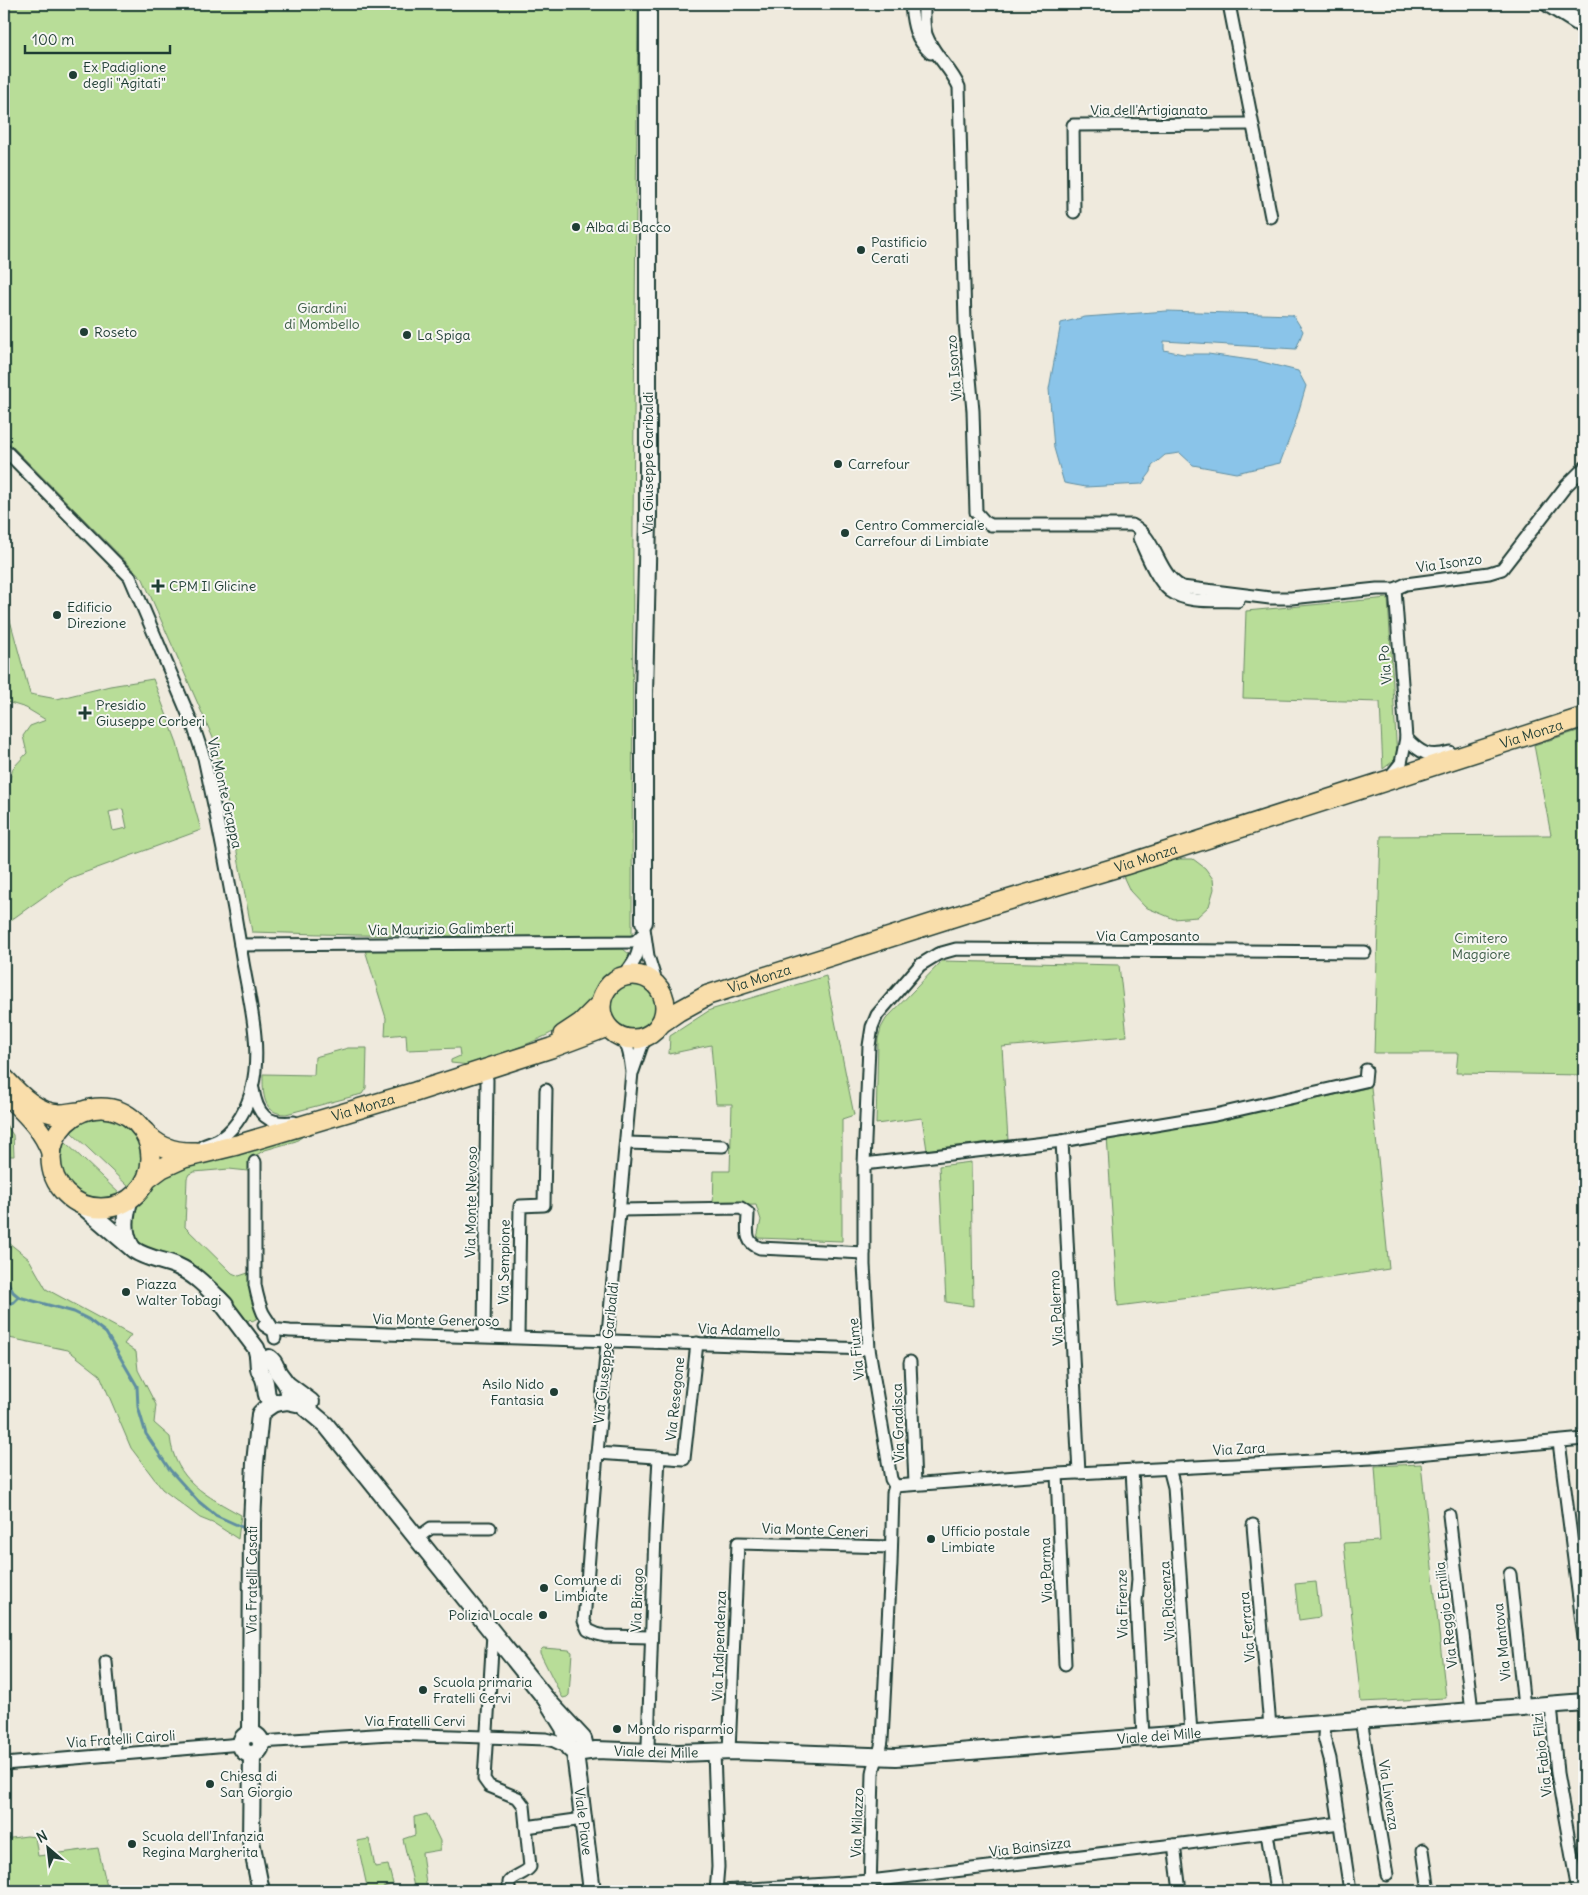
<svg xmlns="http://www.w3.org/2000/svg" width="1588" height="1895" font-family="Delius,sans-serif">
<rect width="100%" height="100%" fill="#efeadd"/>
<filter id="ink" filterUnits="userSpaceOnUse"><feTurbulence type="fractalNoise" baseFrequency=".02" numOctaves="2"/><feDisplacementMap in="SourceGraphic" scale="10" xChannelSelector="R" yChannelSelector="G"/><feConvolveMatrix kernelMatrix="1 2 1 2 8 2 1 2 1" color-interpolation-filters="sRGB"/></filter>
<g filter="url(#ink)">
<g fill="#b8dd98" stroke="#6c8d66" fill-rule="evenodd">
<polygon points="4,4 638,4 633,522 632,938 355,935 252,932 230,815 213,738 143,579 4,438"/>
<path d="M 4,598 L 30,694 L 57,699 L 110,686 L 153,679 L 176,740 L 201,830 L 70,878 L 4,925 L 4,802 L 8,801 L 9,782 L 13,768 L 27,753 L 23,736 L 30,726 L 46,720 L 26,708 L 4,701 ZM 123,809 L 127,828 L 113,831 L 109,812 Z"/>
<polygon points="1388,598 1397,758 1383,769 1380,702 1243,698 1246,611"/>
<polygon points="1584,729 1584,1075 1456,1073 1458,1053 1374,1053 1381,836 1551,835 1534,745"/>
<polygon points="1177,859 1193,859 1205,868 1213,879 1214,889 1209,906 1197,917 1174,919 1145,907 1130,891 1123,876"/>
<path d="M 623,949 L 629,954 C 626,968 613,972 604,982 C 596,990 593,1003 584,1010 C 554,1039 508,1050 470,1065 L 451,1063 L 451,1060 L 460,1056 L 459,1048 L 407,1050 L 406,1034 L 385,1036 L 386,1018 L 365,950 Z"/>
<polygon points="942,961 1119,965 1127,1036 1002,1047 1008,1140 927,1150 922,1118 876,1124 878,1039 881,1028 886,1019"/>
<polygon points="826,976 854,1115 842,1119 842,1241 757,1238 761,1220 756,1205 713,1206 714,1171 730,1171 732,1104 716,1104 711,1045 669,1054 670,1036 710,1010"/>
<circle cx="635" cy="1006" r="24"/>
<path d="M 348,1048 L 367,1048 L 366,1088 L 362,1094 L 286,1114 C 262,1114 263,1093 263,1074 L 314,1075 L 315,1057 Z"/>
<polygon points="1371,1087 1389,1269 1268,1287 1118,1306 1107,1136 1248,1114"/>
<path d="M 98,1118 C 138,1121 158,1157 129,1187 L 71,1132 L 82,1123 Z"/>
<polygon points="4,1122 13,1135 14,1156 4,1156"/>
<polygon points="315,1128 296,1141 265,1150 251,1158 248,1171 229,1169 194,1172 189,1174 187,1178 185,1227 232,1273 239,1276 248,1273 258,1318 252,1321 250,1319 247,1322 196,1269 143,1247 138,1242 131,1228 134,1209 166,1171"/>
<path d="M 65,1142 L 121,1195 C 84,1208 50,1181 65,1142 Z"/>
<polygon points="971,1162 973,1306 946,1302 939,1166"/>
<path d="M 4,1239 L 29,1259 L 46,1289 L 131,1335 L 124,1344 L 136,1352 L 138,1370 L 156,1405 L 154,1423 L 170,1437 C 175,1481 207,1496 241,1515 L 238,1539 L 215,1524 L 200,1518 L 162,1489 L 131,1448 L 100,1375 L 68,1350 L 4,1337 Z"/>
<polygon points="1421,1464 1446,1698 1361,1702 1344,1543 1380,1541 1375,1466"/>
<polygon points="1316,1582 1320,1617 1299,1620 1295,1584"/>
<polygon points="543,1648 569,1650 572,1652 569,1695 567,1697 563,1698 561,1695 540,1653 540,1651"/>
<polygon points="427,1814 440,1841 440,1850 422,1853 427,1891 415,1891 403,1839 415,1835 414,1817"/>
<polygon points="27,1836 35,1837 38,1856 98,1848 108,1891 4,1891 4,1839"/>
<polygon points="369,1839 375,1867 388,1865 393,1884 383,1887 384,1891 368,1891 357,1841"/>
</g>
<polygon fill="#8ac4e9" stroke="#5f8ea1" points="1167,311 1293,315 1303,331 1296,349 1164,341 1164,350 1183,354 1208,354 1258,361 1298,371 1306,386 1295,424 1280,463 1236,473 1193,465 1180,453 1165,455 1152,466 1151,472 1142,484 1086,487 1064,483 1054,448 1049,389 1061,323 1085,317"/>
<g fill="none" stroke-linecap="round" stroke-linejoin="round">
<g stroke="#5f8ea1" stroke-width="3">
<polyline points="4,1275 13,1292 19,1297 74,1312 88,1319 106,1333 137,1386 138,1407 146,1434 170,1470 198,1501 215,1515 244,1528"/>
<polyline points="4,1306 14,1302 19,1297"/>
</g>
<defs>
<g id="street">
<polyline points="1229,4 1271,217"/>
<path d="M 911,6 C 913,25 915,39 931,53"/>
<path d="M 924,7 C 924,18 923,31 929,41 C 937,58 952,70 959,87 L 965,323 L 973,411 L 976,512 L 985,522 L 991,525 L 1132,525 C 1157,537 1157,574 1182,587 L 1270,598 L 1291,598 L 1377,589 L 1395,589 L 1406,584 L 1489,573 L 1502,569 L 1566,486 L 1584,468"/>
<polyline points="1074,212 1073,125 1252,124"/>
<path d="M 4,449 L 130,577 L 194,728 L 204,758 C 219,826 232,894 243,963 C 250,1003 262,1048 252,1088 C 248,1107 237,1127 221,1138 C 216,1142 209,1143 203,1146"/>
<path d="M 1139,538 C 1146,553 1156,580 1170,591 C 1188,604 1216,600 1238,601"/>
<path d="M 1406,738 C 1421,754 1429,758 1450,752"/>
<polyline points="1388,779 1401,763 1406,738 1395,589"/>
<polyline points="644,928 648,956 657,985"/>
<polyline points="240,945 632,942 636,941 641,936"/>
<path d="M 621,977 C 635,965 639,953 641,936"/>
<path d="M 619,1036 C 630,1045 630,1059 632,1072 L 597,1453 L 584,1621 L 588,1630 L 597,1634 L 605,1636 L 651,1637"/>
<polyline points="633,1071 642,1045 648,1036"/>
<path d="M 253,1089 C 257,1115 267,1125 294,1122"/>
<polyline points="1062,1141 1079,1473"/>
<polyline points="627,1143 723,1146"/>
<path d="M 255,1162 L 255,1285 C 257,1295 259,1304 263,1313 C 268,1322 274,1327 275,1338"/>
<polyline points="864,1164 1062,1141 1101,1134 1215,1115 1365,1081 1366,1070"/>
<path d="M 620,1210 L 741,1208 L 748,1213 C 748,1229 743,1242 760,1248 L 864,1253"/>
<polyline points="264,1325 270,1329 290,1331 869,1349"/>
<polyline points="484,1336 487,1080 485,1068"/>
<polyline points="518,1337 520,1206 544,1205 546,1090"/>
<polyline points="910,1362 915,1484"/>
<polyline points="1559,1442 1584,1638"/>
<polyline points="597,1453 684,1459 697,1343"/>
<polyline points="1169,1468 1174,1487 1191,1733"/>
<polyline points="1132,1470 1138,1580 1136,1601 1143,1737"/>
<polyline points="1057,1474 1065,1664"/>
<polyline points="895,1486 891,1479 869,1349 864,1265 864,1164 869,1046 872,1027 877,1015 920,965 938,954 956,949 1365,952"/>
<polyline points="895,1486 1057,1474 1372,1458 1584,1439"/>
<polyline points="1449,1515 1472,1711"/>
<polyline points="1253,1525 1270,1727"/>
<polyline points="417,1538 431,1528 490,1528"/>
<polyline points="1510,1574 1524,1707"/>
<path d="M 493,1634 L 484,1779 L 489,1786 L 518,1798 L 524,1806 L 530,1867 C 525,1874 515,1875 509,1882 L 509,1891"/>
<polyline points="106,1662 115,1755"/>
<polyline points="1551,1705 1557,1773 1578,1891"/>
<polyline points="1361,1720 1387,1875"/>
<polyline points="1325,1723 1324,1737 1330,1759 1350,1891"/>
<polyline points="260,1742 390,1734 546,1739 554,1741 569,1748"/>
<polyline points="648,1745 655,1533 659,1457"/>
<polyline points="729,1751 738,1543 891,1547"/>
<polyline points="714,1752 718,1867 716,1891"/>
<polyline points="4,1764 241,1744"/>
<polyline points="526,1827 583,1819"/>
<polyline points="1267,1833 1276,1891"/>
<polyline points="1174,1845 1180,1891"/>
<polyline points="1423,1850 1429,1891"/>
<polyline points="722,1891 870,1881 1174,1845 1340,1823"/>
<path d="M 870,1891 L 873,1773 C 875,1761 881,1752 882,1740 L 891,1564 L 893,1493 L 895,1486"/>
</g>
<g id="secondary">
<polyline points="1549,4 1584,26"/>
<path id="s1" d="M 644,922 L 644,694 L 648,520 L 648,4"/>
<path d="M 130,1198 C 125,1215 122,1233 132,1248"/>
<path d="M 78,1202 L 134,1250 C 147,1259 163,1260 177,1266 C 197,1275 210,1291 225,1305"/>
<path d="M 219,1299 L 256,1348 C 259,1355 258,1360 259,1368 C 259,1372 263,1375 264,1379 C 268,1389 263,1397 274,1403 L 287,1401 L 301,1404 L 326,1425 L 546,1699 L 583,1739 L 585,1747 L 579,1752"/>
<path d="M 269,1358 C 275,1362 275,1366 278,1372 C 283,1380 289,1384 289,1394"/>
<polyline points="288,1385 311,1402"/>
<path id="s2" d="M 546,1699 L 564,1728 L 569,1748 L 575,1753 L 596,1750 L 678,1753 L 733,1751 L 896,1757 L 1584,1702"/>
<path id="s3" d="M 251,1734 L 252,1522 L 255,1463 L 260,1414 L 264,1410 L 274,1403"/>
<circle cx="251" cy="1744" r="10"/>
<path id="s4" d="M 575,1753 L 592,1891"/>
<polyline points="252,1754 251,1841 261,1891"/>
</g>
<g id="primary">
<circle cx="633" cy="1007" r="32"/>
<path id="s5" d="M 660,1024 L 679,1011 L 708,995 L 994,904 L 1125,865 L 1584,717"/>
<polyline points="563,1035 581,1023 601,1003"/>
<path d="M 4,1078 C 18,1093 37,1114 60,1114 C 67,1114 73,1112 80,1112"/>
<path d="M 11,1099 C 27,1115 43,1130 51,1152"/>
<circle cx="101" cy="1158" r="50"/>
<path d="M 145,1132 C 157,1147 176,1153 196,1152"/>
<path id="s6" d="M 147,1179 L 162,1168 L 184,1158 L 237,1145 L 415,1092 L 551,1048 L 607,1027"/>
</g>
</defs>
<use href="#street" stroke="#1f3d34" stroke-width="15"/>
<use href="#secondary" stroke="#1f3d34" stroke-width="20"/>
<use href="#primary" stroke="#1f3d34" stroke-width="22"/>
<use href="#street" stroke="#f6f6f2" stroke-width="11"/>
<use href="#secondary" stroke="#f6f6f2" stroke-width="16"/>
<use href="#primary" stroke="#f9deab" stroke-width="19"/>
</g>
</g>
<g fill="#1f3d34" stroke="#f6f6f2" stroke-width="2">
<circle cx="73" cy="75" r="5"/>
<circle cx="576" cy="227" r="5"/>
<circle cx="861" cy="250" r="5"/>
<circle cx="84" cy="332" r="5"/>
<circle cx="407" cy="335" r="5"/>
<circle cx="838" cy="464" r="5"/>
<circle cx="845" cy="533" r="5"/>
<path d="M155.5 578.5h5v5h5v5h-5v5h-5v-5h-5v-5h5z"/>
<circle cx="57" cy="615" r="5"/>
<path d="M82.5 705.5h5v5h5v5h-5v5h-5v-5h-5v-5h5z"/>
<circle cx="126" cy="1292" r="5"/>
<circle cx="554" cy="1392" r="5"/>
<circle cx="931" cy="1539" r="5"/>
<circle cx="544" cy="1588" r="5"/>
<circle cx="543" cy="1615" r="5"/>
<circle cx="423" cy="1690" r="5"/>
<circle cx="617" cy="1729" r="5"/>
<circle cx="210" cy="1784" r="5"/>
<circle cx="132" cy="1844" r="5"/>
</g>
<g text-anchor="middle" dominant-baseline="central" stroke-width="4" stroke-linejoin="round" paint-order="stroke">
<g font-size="14" fill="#1f3d34" stroke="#f6f6f2" text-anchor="start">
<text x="83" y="67">Ex Padiglione<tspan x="83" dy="16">degli "Agitati"</tspan></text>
<text x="586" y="227">Alba di Bacco</text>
<text x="871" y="242">Pastificio<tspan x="871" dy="16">Cerati</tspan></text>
<text x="94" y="332">Roseto</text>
<text x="417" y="335">La Spiga</text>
<text x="848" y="464">Carrefour</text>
<text x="855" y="525">Centro Commerciale<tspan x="855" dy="16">Carrefour di Limbiate</tspan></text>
<text x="169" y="586">CPM Il Glicine</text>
<text x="67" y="607">Edificio<tspan x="67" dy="16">Direzione</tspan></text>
<text x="96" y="705">Presidio<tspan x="96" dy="16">Giuseppe Corberi</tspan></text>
<text x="136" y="1284">Piazza<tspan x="136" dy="16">Walter Tobagi</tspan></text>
<text x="544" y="1384" text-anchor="end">Asilo Nido<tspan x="544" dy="16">Fantasia</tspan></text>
<text x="941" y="1531">Ufficio postale<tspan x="941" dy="16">Limbiate</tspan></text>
<text x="554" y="1580">Comune di<tspan x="554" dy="16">Limbiate</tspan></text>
<text x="533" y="1615" text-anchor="end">Polizia Locale</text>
<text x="433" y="1682">Scuola primaria<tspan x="433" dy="16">Fratelli Cervi</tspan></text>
<text x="627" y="1729">Mondo risparmio</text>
<text x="220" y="1776">Chiesa di<tspan x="220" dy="16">San Giorgio</tspan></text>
<text x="142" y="1836">Scuola dell'Infanzia<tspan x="142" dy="16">Regina Margherita</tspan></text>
</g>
<g font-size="14" fill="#1f3d34" stroke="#f6f6f2">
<text x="1149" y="110">Via dell'Artigianato</text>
<text transform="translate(954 368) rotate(-95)">Via Isonzo</text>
<text stroke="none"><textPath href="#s1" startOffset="459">Via Giuseppe Garibaldi</textPath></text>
<text transform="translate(1449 563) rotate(-8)">Via Isonzo</text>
<text transform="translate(1385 665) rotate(-95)">Via Po</text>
<text stroke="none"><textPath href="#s5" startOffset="920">Via Monza</textPath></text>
<text transform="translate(225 793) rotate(77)">Via Monte Grappa</text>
<text stroke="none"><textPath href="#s5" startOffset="515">Via Monza</textPath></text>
<text transform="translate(441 929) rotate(-1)">Via Maurizio Galimberti</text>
<text x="1148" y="936">Via Camposanto</text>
<text stroke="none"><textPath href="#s5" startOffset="110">Via Monza</textPath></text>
<text stroke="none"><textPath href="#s6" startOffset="229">Via Monza</textPath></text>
<text transform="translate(471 1202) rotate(-89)">Via Monte Nevoso</text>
<text transform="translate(504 1262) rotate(-89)">Via Sempione</text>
<text transform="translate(1056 1308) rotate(-93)">Via Palermo</text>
<text transform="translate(436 1320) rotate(1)">Via Monte Generoso</text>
<text transform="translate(739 1330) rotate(2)">Via Adamello</text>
<text transform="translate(856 1349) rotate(-96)">Via Fiume</text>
<text transform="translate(606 1353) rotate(-84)">Via Giuseppe Garibaldi</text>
<text transform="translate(675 1399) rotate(-84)">Via Resegone</text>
<text transform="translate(898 1423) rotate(-92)">Via Gradisca</text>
<text transform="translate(1239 1449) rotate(-3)">Via Zara</text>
<text transform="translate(815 1530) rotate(2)">Via Monte Ceneri</text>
<text transform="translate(1046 1570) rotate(-92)">Via Parma</text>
<text stroke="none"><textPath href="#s3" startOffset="154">Via Fratelli Casati</textPath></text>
<text transform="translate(637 1600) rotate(-88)">Via Birago</text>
<text transform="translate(1167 1601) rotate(-94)">Via Piacenza</text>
<text transform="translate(1122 1604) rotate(-91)">Via Firenze</text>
<text transform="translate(1446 1615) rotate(-97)">Via Reggio Emilia</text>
<text transform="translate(1247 1627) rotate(-95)">Via Ferrara</text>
<text transform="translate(1502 1642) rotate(-96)">Via Mantova</text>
<text transform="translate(719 1646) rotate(-88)">Via Indipendenza</text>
<text x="415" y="1721">Via Fratelli Cervi</text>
<text stroke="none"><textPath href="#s2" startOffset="648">Viale dei Mille</textPath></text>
<text transform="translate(121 1739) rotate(-4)">Via Fratelli Cairoli</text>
<text stroke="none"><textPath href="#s2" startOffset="144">Viale dei Mille</textPath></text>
<text transform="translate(1542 1755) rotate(-97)">Via Fabio Filzi</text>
<text transform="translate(1389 1795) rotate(81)">Via Livenza</text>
<text stroke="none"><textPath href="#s4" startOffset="69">Viale Piave</textPath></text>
<text transform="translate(857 1823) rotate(-88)">Via Milazzo</text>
<text transform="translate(1030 1847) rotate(-7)">Via Bainsizza</text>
</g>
<g font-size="14" fill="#3e5d48" stroke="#f6f6f2">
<text x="322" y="308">Giardini<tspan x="322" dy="16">di Mombello</tspan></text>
<text x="1481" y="938">Cimitero<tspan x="1481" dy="16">Maggiore</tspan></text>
</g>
</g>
<rect width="1588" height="1895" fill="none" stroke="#f6f6f2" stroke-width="20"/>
<rect x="10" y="10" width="1568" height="1875" fill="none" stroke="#1f3d34" stroke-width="2" filter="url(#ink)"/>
<g transform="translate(48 1848) rotate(332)" stroke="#f6f6f2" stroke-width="4" paint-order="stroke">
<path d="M0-4L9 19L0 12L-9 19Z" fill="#1f3d34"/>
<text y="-8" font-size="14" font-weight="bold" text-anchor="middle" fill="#1f3d34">N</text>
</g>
<path d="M25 45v8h145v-8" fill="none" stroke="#1f3d34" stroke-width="2.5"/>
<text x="32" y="45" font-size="15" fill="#1f3d34" stroke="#f6f6f2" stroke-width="4" paint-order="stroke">100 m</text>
</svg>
